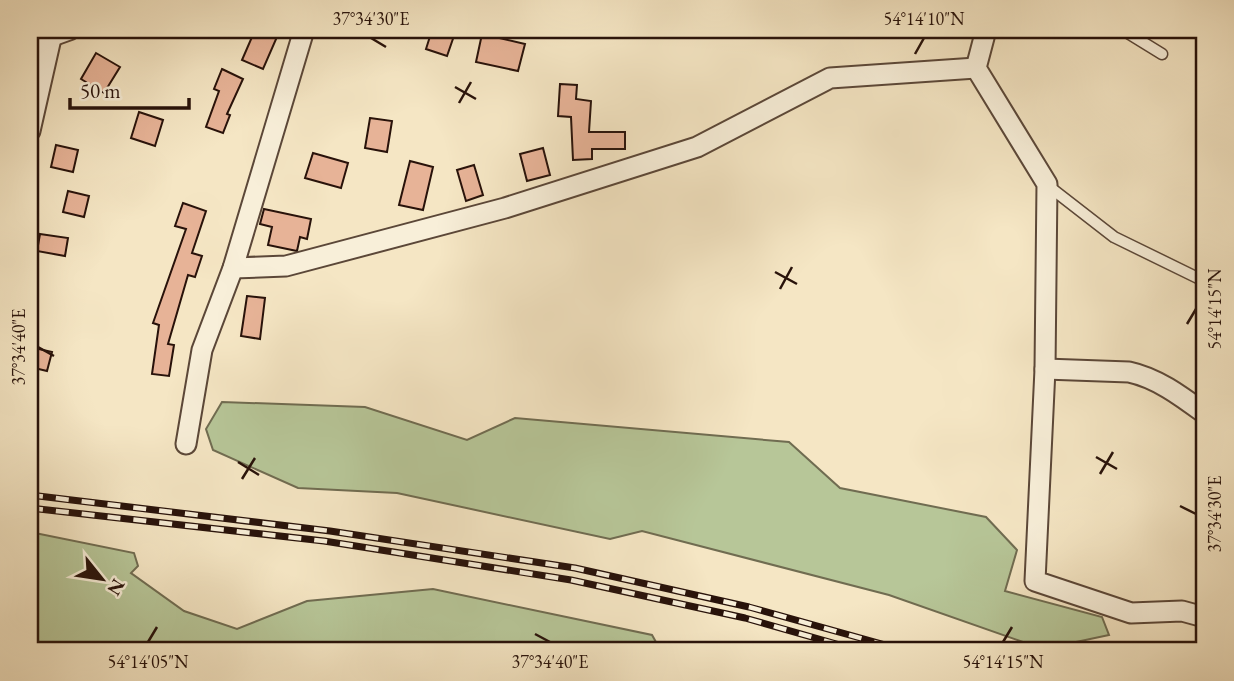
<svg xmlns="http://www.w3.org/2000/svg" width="1234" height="681" font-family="'EB Garamond',serif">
<rect width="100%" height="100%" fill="#f5e6c4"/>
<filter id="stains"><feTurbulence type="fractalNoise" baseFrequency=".00286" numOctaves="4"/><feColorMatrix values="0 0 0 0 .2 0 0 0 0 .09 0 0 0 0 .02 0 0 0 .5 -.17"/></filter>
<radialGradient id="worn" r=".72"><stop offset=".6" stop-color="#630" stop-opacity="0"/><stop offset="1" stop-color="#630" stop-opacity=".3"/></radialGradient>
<g fill="#b7c698" stroke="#706c51" stroke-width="2">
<polygon points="222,402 365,407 467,440 515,418 789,442 840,488 986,517 1017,550 1005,591 1102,617 1109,635 1043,649 889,595 642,531 610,539 397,493 298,488 213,450 206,429"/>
<polygon points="30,532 134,553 138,566 131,573 184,611 237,629 307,601 433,589 652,635 661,651 30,651"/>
</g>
<g fill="#e7b397" stroke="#28120a" stroke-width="2">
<polygon points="255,30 280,30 263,69 242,60"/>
<polygon points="432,30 456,30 447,56 426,49"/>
<polygon points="482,34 525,44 518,71 476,62"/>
<polygon points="96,53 120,67 104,93 81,79"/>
<polygon points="222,69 243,79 227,114 230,115 223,133 206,127 219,91 214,89"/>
<polygon points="560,84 577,85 576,99 591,101 589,132 625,132 625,149 592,149 592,159 573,160 571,117 558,116"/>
<polygon points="139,112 163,120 155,146 131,138"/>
<polygon points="370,118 392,121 387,152 365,148"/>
<polygon points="56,145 78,150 73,172 51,167"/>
<polygon points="543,148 550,175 527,181 520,154"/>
<polygon points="313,153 348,163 341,188 305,178"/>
<polygon points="410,161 433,167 423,210 399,205"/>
<polygon points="474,165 483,195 466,201 457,170"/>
<polygon points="68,191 89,196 84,217 63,212"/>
<polygon points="183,203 206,211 192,253 202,256 195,277 188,275 168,344 174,345 169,376 152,374 159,325 153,323 186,229 175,226"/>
<polygon points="264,209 311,219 307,239 300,237 297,251 268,245 272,227 260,224"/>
<polygon points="40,234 68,238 65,256 37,251"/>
<polygon points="247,296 265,298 260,339 241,336"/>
<polygon points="30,347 52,352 47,371 30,367"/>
</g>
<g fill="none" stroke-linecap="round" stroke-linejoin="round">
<defs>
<g id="lane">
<polyline points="1123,30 1162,54"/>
<polyline points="1047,185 1114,237 1204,281"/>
</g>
<g id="street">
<polyline points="986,30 976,68 1047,184 1045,369 1035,581 1131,613 1182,611 1204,617"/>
<polyline points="30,44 69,30"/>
<polyline points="30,131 52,34"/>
<polyline points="233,268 286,266 505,208 697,147 830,78 976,68"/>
<path d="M 1045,369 L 1129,372 C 1157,378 1181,396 1204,413"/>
<polyline points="186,444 202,350 233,268 304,30"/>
</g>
</defs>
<use href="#lane" stroke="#5b4738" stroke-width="13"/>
<use href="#street" stroke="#5b4738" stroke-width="23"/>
<use href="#lane" stroke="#f8efd9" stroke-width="10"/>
<use href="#street" stroke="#f8efd9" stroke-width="19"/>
<defs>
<g id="rail">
<polyline points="30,495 330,531 575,568 749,607 907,651"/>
<polyline points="30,508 324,541 571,580 745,618 861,651"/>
</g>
</defs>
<use href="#rail" stroke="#28120a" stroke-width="7"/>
<use href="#rail" stroke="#f8efd9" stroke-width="4.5" stroke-dasharray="13" stroke-linecap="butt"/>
</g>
<path fill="none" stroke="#28120a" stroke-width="2.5" d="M 371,38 L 386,47M 915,54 L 924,38M 455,87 L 476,99M 459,103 L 471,82M 775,272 L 797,284M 780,289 L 792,267M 1187,324 L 1196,309M 38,347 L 54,356M 1096,457 L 1117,469M 238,462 L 259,475M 1100,474 L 1113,452M 242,479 L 255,458M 1180,506 L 1196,514M 535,634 L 550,642M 148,642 L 157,627M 1003,642 L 1012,627"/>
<rect width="1234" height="681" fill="none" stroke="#f5e6c4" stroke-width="77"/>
<g transform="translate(102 579) rotate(120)" stroke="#f8efd9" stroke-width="5" paint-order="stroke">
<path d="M0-5L12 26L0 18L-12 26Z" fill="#28120a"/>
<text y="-10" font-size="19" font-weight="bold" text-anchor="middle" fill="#28120a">N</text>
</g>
<path d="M70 98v10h119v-10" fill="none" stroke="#28120a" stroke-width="3.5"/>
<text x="80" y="98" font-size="21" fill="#28120a" stroke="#f8efd9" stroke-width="5" paint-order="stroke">50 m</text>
<rect x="38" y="38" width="1158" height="604" fill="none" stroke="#28120a" stroke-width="2.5"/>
<g font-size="18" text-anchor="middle" fill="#28120a">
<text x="371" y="25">37°34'30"E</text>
<text x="924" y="25">54°14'10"N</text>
<text transform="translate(1215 309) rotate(-90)" y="6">54°14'15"N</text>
<text transform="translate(19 347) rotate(-90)" y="6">37°34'40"E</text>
<text transform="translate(1215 514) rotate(-90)" y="6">37°34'30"E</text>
<text x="148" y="668">54°14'05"N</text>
<text x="550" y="668">37°34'40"E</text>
<text x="1003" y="668">54°14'15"N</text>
</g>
<rect width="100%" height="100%" filter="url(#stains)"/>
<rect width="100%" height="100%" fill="url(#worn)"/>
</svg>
